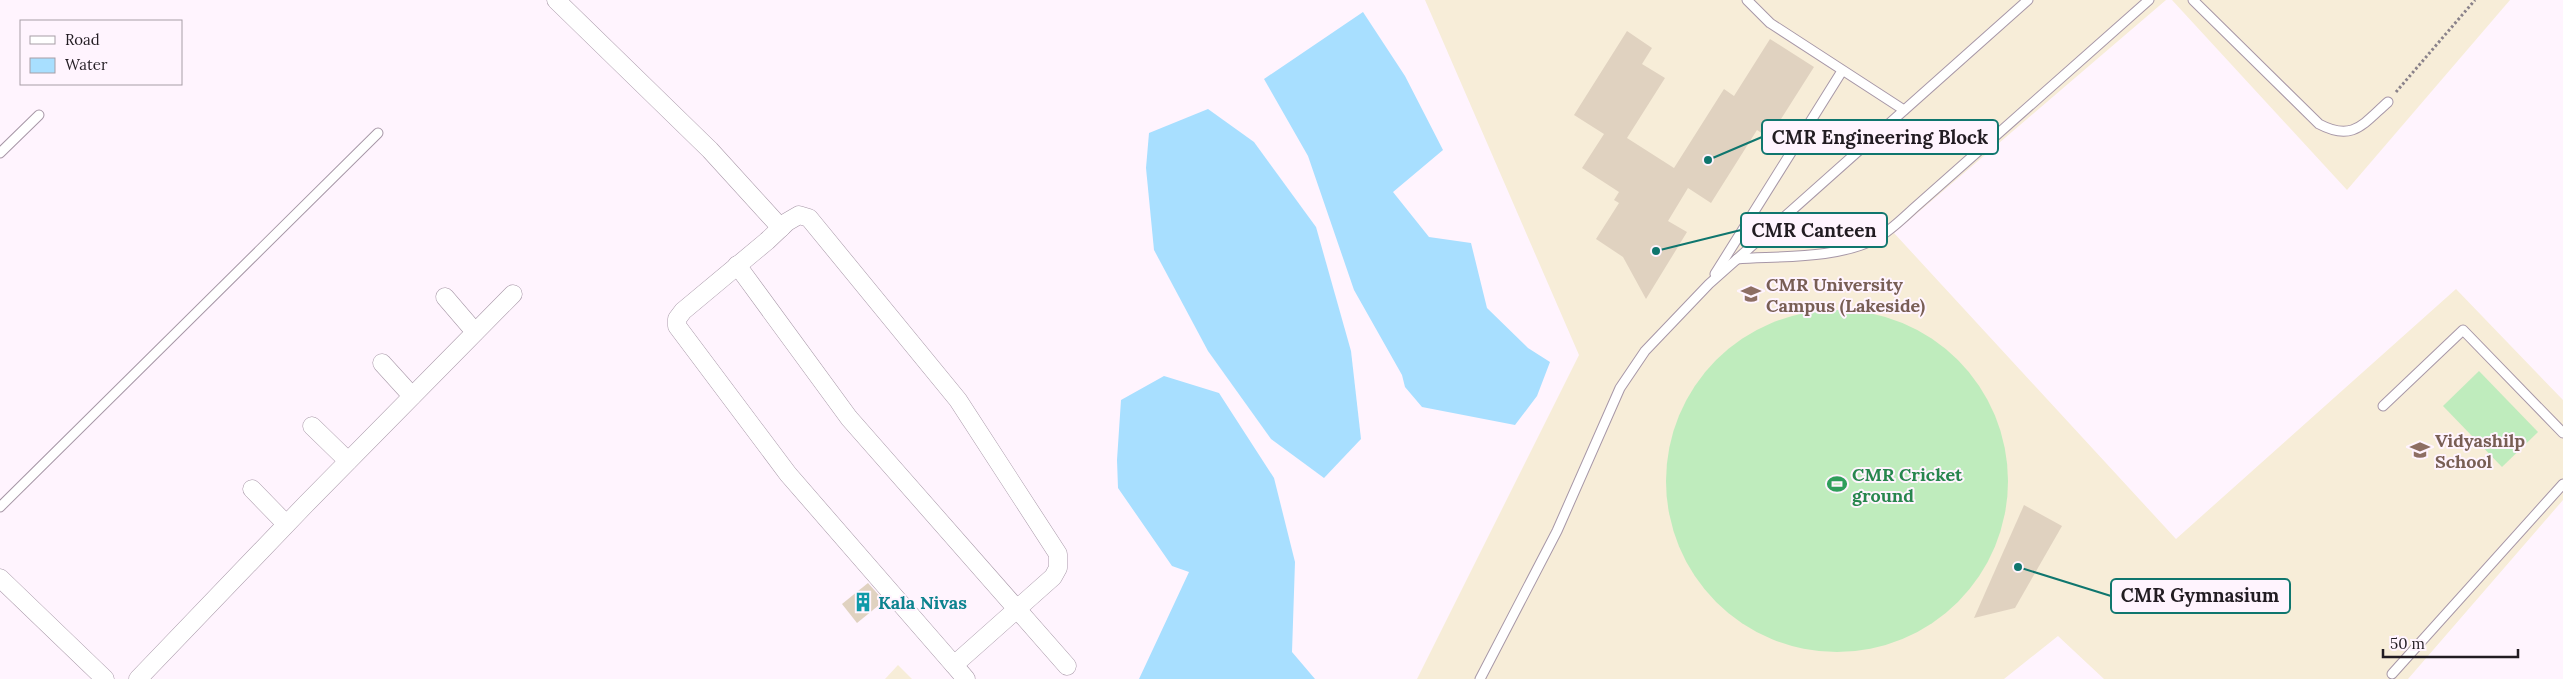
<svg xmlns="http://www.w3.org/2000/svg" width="2563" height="679" font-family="Lora,serif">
<rect width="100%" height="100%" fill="#fff4fe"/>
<g fill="#f7edd8">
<polygon points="1425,0 2166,0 1894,233 2176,539 2456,289 2563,400 2563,500 2408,679 2104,679 2058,636 2004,679 1417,679 1579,355"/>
<polygon points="2172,0 2510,0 2347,190"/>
<polygon points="898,665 912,679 885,679"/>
</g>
<g fill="#bfecbd">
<circle cx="1837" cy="481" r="171"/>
<polygon points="2479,371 2538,432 2502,467 2443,406"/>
</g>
<g fill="#a8dfff">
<polygon points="1363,12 1405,76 1443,150 1393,192 1429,237 1471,243 1487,308 1528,348 1550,362 1537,396 1515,425 1422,407 1405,387 1402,375 1354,290 1308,156 1264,79"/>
<polygon points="1208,109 1254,142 1316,227 1351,351 1361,439 1324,478 1271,439 1208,351 1154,250 1146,168 1149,133"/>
<polygon points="1164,376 1219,393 1274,478 1295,562 1292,652 1315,679 1139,679 1189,572 1172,566 1118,488 1117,460 1121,400"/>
</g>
<g fill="#e0d2c0">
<polygon points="1627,31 1652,48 1642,64 1665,78 1627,138 1674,168 1724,89 1734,96 1770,39 1814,67 1769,138 1757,130 1711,203 1688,188 1668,221 1687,232 1646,299 1623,257 1596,239 1619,203 1614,200 1619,192 1582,168 1604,134 1574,115"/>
<polygon points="2024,505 2062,526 2015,608 1974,618"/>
<polygon points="868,583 884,601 857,623 842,604"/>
</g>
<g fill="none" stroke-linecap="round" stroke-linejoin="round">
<defs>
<g id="service">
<polyline points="1747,0 1770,23 1904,110"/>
<path d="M 2193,0 L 2319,124 C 2353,142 2363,124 2388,102"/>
<polyline points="0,153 39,115"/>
<path d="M 1737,259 C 1779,256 1840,259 1877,238 C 1890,231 1902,219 1913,209 L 2149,0"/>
<polyline points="1715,274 1842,71"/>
<polyline points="2383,406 2463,330 2563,433"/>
<polyline points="0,507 378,133"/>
<polyline points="2392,674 2563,484"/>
<polyline points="1480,679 1557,531 1620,388 1645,351 1709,284 2028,0"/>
</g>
<g id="minor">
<polyline points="556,0 710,150 781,228"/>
<polygon points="799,215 809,218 958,400 1058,554 1058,568 1053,577 954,665 788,474 677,326 677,319 683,311 767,241 787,222"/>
<polyline points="737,265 849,418 1067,666"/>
<polyline points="445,297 475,332"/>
<polyline points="382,363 412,396"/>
<polyline points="312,426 348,461"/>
<polyline points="252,489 286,524"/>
<polyline points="0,578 105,679"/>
<polyline points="954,665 966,679"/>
<polyline points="138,679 306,504 513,294"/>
</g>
</defs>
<use href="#service" stroke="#a797a7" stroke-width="11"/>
<use href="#minor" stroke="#a797a7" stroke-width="19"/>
<polyline stroke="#8a828a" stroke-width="3" stroke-dasharray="2.5 2.5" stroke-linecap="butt" points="2396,92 2475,0"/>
<use href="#service" stroke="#fff" stroke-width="9"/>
<use href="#minor" stroke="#fff" stroke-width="18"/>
</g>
<defs>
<symbol id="university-bare" viewBox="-9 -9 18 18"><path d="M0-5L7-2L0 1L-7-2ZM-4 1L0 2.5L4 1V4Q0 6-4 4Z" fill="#8d6e63" stroke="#fff4fe" stroke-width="2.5" paint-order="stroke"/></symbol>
<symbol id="school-bare" viewBox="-9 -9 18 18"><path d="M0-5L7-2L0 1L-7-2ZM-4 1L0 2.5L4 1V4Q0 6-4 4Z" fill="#8d6e63" stroke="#fff4fe" stroke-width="2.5" paint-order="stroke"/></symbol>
<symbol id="stadium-bare" viewBox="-9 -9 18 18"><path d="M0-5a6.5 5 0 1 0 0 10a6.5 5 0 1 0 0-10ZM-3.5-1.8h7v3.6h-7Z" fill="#2e9e5b" stroke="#fff4fe" stroke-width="2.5" paint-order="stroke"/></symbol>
<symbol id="building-bare" viewBox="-9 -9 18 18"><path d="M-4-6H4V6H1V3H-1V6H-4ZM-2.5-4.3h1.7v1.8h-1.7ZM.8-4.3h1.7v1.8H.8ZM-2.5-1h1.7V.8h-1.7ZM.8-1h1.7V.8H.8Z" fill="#0f9aa8" stroke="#fff4fe" stroke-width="2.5" paint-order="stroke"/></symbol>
</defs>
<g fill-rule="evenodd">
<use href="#university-bare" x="1737" y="280" width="28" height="28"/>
<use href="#school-bare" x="2406" y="436" width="28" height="28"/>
<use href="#stadium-bare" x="1823" y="470" width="28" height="28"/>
<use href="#building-bare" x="849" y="588" width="28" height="28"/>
</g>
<g text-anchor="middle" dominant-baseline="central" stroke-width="4" stroke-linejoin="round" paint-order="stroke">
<g font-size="18" font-weight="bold" fill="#785e54" stroke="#fff4fe" text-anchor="start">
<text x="1766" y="284">CMR University<tspan x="1766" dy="21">Campus (Lakeside)</tspan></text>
<text x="2435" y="440">Vidyashilp<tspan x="2435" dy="21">School</tspan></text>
</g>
<g font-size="18" font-weight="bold" fill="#27864d" stroke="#fff4fe" text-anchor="start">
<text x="1852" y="474">CMR Cricket<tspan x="1852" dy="21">ground</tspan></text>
</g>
<g font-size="18" font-weight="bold" fill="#0d838f" stroke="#fff4fe" text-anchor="start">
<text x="878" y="602">Kala Nivas</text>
</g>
</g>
<path fill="none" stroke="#0f766e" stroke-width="2" d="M1708 160L1762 137M1656 251L1741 230M2018 567L2111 596"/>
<g fill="#0f766e" stroke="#fff4fe" stroke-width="2">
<circle cx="1708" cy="160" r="5"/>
<circle cx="1656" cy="251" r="5"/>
<circle cx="2018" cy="567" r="5"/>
</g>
<g fill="#fff4fe" stroke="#0f766e" stroke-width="2">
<rect x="1762" y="120" width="236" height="34" rx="5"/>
<rect x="1741" y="213" width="146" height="34" rx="5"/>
<rect x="2111" y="579" width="179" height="34" rx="5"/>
</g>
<g font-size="19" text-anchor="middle" font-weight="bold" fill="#221c22">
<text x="1880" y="144">CMR Engineering Block</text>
<text x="1814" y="237">CMR Canteen</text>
<text x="2200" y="602">CMR Gymnasium</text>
</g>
<rect x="20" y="20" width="162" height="65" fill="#fff4fe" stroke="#a79ea6"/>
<rect x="30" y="36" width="25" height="8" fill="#ffffff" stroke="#a79ea6"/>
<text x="65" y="45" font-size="15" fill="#221c22">Road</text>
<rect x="30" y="58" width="25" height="15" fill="#a8dfff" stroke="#a79ea6"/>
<text x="65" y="70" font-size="15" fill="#221c22">Water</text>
<path d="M2383 649v8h135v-8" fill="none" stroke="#221c22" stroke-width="2.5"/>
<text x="2390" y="649" font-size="15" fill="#221c22" stroke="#fff4fe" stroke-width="4" paint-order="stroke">50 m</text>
</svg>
